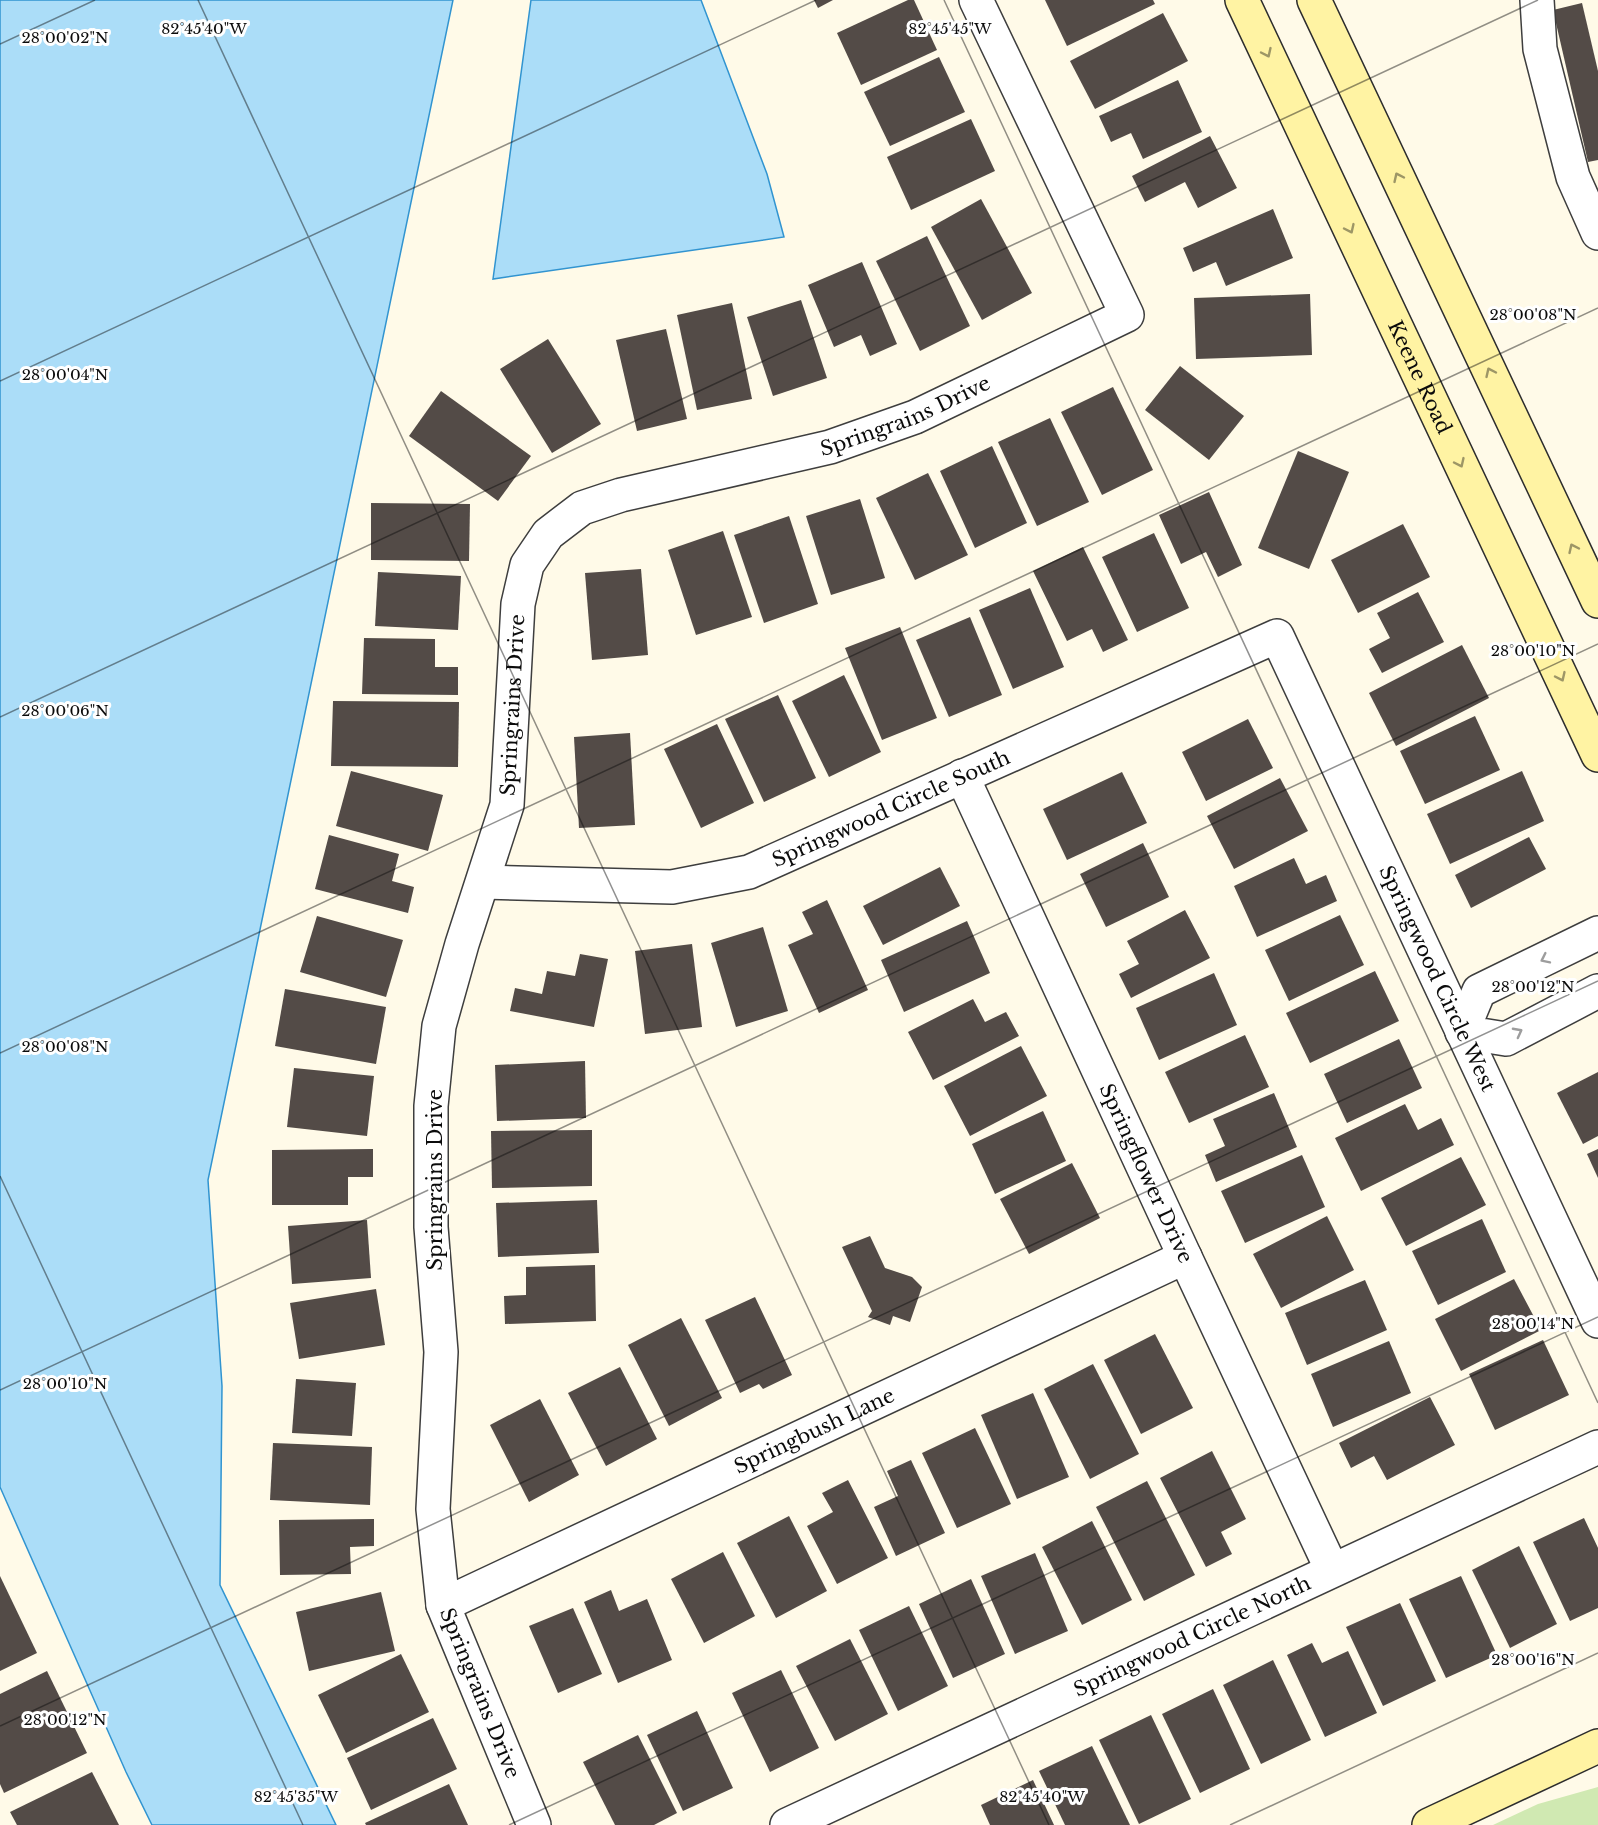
<svg xmlns="http://www.w3.org/2000/svg" width="1598" height="1825" font-family="'Libre Baskerville',serif">
<rect width="100%" height="100%" fill="#fffae8"/>
<polygon fill="#d0e9b2" points="1598,1787 1598,1825 1493,1825 1538,1804"/>
<g fill="#abddf8" stroke="#3194d0" stroke-width="1.5">
<polygon points="0,0 453,0 208,1180 222,1386 220,1585 336,1825 152,1825 126,1772 0,1487"/>
<polygon points="531,0 701,0 767,174 784,237 493,279"/>
</g>
<g fill="#534b47">
<polygon points="814,0 833,0 818,8"/>
<polygon points="908,0 914,0 937,50 861,85 837,33"/>
<polygon points="1045,0 1153,0 1155,4 1067,46"/>
<polygon points="1582,3 1598,71 1598,160 1588,162 1553,10"/>
<polygon points="1163,13 1188,61 1095,109 1070,61"/>
<polygon points="939,57 965,112 890,146 864,92"/>
<polygon points="1178,80 1202,132 1143,159 1131,133 1111,142 1099,116"/>
<polygon points="971,119 995,171 911,210 887,157"/>
<polygon points="1210,136 1237,188 1198,208 1185,182 1145,202 1132,176"/>
<polygon points="981,199 1032,293 982,320 931,227"/>
<polygon points="1273,209 1293,258 1226,286 1216,262 1193,272 1183,248"/>
<polygon points="927,236 970,326 920,351 876,261"/>
<polygon points="862,262 897,344 870,356 861,335 834,347 808,285"/>
<polygon points="1310,294 1312,355 1196,359 1194,298"/>
<polygon points="801,300 827,378 773,396 747,317"/>
<polygon points="732,303 752,399 697,410 677,315"/>
<polygon points="666,329 687,419 637,431 616,340"/>
<polygon points="548,339 601,424 552,453 500,369"/>
<polygon points="1180,366 1244,416 1209,460 1145,410"/>
<polygon points="1113,387 1153,470 1102,495 1061,412"/>
<polygon points="441,391 531,456 498,501 409,436"/>
<polygon points="1050,418 1089,502 1037,526 998,442"/>
<polygon points="992,446 1027,523 975,548 940,471"/>
<polygon points="1298,451 1349,472 1309,569 1258,548"/>
<polygon points="928,473 968,555 915,580 876,498"/>
<polygon points="1209,492 1242,565 1218,577 1206,552 1181,564 1159,515"/>
<polygon points="860,499 885,578 831,595 806,516"/>
<polygon points="371,503 470,504 469,561 371,560"/>
<polygon points="789,516 818,604 764,623 734,535"/>
<polygon points="1403,524 1430,577 1358,613 1331,560"/>
<polygon points="723,531 752,617 696,635 668,550"/>
<polygon points="1154,533 1189,608 1137,632 1102,557"/>
<polygon points="1083,547 1128,640 1103,652 1092,629 1067,641 1033,571"/>
<polygon points="641,569 648,655 592,660 585,573"/>
<polygon points="378,572 461,576 458,630 375,626"/>
<polygon points="1030,588 1064,667 1013,689 979,610"/>
<polygon points="1418,592 1444,642 1382,673 1369,649 1390,638 1377,613"/>
<polygon points="970,617 1002,695 949,717 916,640"/>
<polygon points="900,627 937,718 882,740 845,648"/>
<polygon points="364,638 435,639 435,667 458,667 458,695 362,694"/>
<polygon points="1462,645 1489,698 1396,746 1369,693"/>
<polygon points="844,675 881,752 829,777 792,701"/>
<polygon points="778,695 816,778 764,802 725,719"/>
<polygon points="333,701 459,702 458,767 331,766"/>
<polygon points="1475,716 1500,770 1425,804 1400,751"/>
<polygon points="1248,719 1273,768 1206,801 1182,752"/>
<polygon points="717,724 754,803 701,828 664,749"/>
<polygon points="630,733 635,825 579,828 574,737"/>
<polygon points="351,771 443,795 428,851 336,826"/>
<polygon points="1522,771 1544,821 1450,864 1427,814"/>
<polygon points="1122,772 1147,823 1067,860 1043,809"/>
<polygon points="1280,778 1308,831 1234,869 1207,816"/>
<polygon points="329,835 399,854 392,881 414,887 408,913 315,889"/>
<polygon points="1529,837 1546,869 1471,908 1455,875"/>
<polygon points="1143,843 1169,897 1106,927 1080,874"/>
<polygon points="1294,858 1306,884 1326,875 1337,901 1257,937 1234,886"/>
<polygon points="940,867 960,906 883,945 863,906"/>
<polygon points="827,900 868,990 819,1013 788,945 813,934 802,912"/>
<polygon points="1185,910 1210,958 1131,998 1119,974 1139,964 1127,941"/>
<polygon points="1340,915 1364,965 1289,1001 1265,950"/>
<polygon points="317,916 403,940 386,997 300,972"/>
<polygon points="967,921 990,973 904,1012 881,960"/>
<polygon points="763,927 788,1011 736,1027 711,943"/>
<polygon points="692,944 702,1027 645,1034 635,951"/>
<polygon points="580,954 608,959 594,1027 510,1011 515,988 542,994 547,971 575,976"/>
<polygon points="1375,971 1399,1021 1310,1063 1286,1013"/>
<polygon points="1214,973 1237,1025 1159,1060 1136,1008"/>
<polygon points="285,989 386,1007 376,1064 275,1046"/>
<polygon points="973,999 985,1022 1006,1012 1019,1036 933,1080 908,1032"/>
<polygon points="1245,1035 1269,1087 1189,1123 1165,1072"/>
<polygon points="1399,1039 1422,1088 1347,1123 1324,1074"/>
<polygon points="1021,1046 1047,1096 970,1136 944,1086"/>
<polygon points="585,1061 586,1118 497,1121 495,1065"/>
<polygon points="294,1068 374,1076 367,1136 287,1127"/>
<polygon points="1598,1072 1598,1136 1583,1144 1557,1093"/>
<polygon points="1274,1093 1297,1147 1216,1182 1205,1155 1225,1146 1213,1119"/>
<polygon points="1405,1104 1418,1130 1441,1118 1454,1145 1361,1191 1335,1138"/>
<polygon points="1043,1111 1066,1161 995,1194 972,1144"/>
<polygon points="592,1130 592,1186 492,1188 491,1131"/>
<polygon points="373,1149 373,1177 348,1177 348,1205 272,1205 272,1150"/>
<polygon points="1598,1149 1598,1178 1587,1154"/>
<polygon points="1302,1155 1325,1207 1245,1243 1221,1191"/>
<polygon points="1461,1157 1486,1205 1406,1246 1381,1198"/>
<polygon points="1072,1163 1100,1218 1029,1254 1000,1199"/>
<polygon points="597,1200 599,1253 498,1257 496,1203"/>
<polygon points="1327,1216 1354,1270 1281,1308 1253,1254"/>
<polygon points="1482,1219 1506,1272 1438,1305 1412,1251"/>
<polygon points="367,1220 371,1278 292,1284 288,1226"/>
<polygon points="870,1236 885,1268 912,1277 922,1287 910,1322 893,1316 890,1325 868,1317 872,1311 842,1247"/>
<polygon points="595,1265 596,1321 505,1324 504,1296 526,1295 526,1267"/>
<polygon points="1514,1279 1541,1330 1461,1371 1435,1319"/>
<polygon points="1365,1280 1387,1330 1307,1365 1285,1313"/>
<polygon points="376,1289 385,1345 299,1359 290,1303"/>
<polygon points="755,1297 792,1375 763,1389 759,1384 740,1393 705,1320"/>
<polygon points="681,1318 722,1398 669,1426 628,1345"/>
<polygon points="1155,1334 1193,1408 1141,1434 1104,1360"/>
<polygon points="1543,1340 1569,1395 1495,1430 1469,1374"/>
<polygon points="1389,1341 1411,1393 1333,1427 1311,1374"/>
<polygon points="1093,1364 1139,1454 1090,1479 1044,1389"/>
<polygon points="620,1367 657,1439 606,1466 568,1393"/>
<polygon points="296,1379 356,1383 352,1436 292,1433"/>
<polygon points="1033,1393 1069,1477 1017,1499 981,1415"/>
<polygon points="1430,1397 1455,1445 1387,1480 1374,1456 1351,1468 1339,1443"/>
<polygon points="540,1399 579,1475 529,1502 490,1425"/>
<polygon points="975,1428 1011,1504 957,1528 922,1453"/>
<polygon points="273,1443 372,1447 370,1505 270,1500"/>
<polygon points="1212,1451 1246,1519 1221,1532 1232,1554 1206,1567 1160,1478"/>
<polygon points="911,1460 945,1533 896,1556 874,1507 898,1496 887,1471"/>
<polygon points="848,1480 888,1558 837,1584 807,1526 833,1512 822,1493"/>
<polygon points="1147,1481 1195,1575 1144,1601 1096,1507"/>
<polygon points="789,1516 827,1591 776,1618 737,1543"/>
<polygon points="1584,1518 1598,1548 1598,1608 1570,1621 1533,1542"/>
<polygon points="374,1519 374,1546 350,1547 351,1574 280,1575 279,1520"/>
<polygon points="1092,1521 1132,1600 1082,1625 1042,1547"/>
<polygon points="1519,1546 1557,1624 1510,1648 1472,1570"/>
<polygon points="723,1552 755,1616 704,1643 671,1579"/>
<polygon points="1035,1553 1068,1631 1015,1654 981,1576"/>
<polygon points="0,1576 37,1653 0,1671"/>
<polygon points="1461,1576 1497,1655 1446,1678 1409,1599"/>
<polygon points="971,1579 1005,1654 953,1678 919,1604"/>
<polygon points="611,1590 619,1611 647,1599 672,1660 618,1683 584,1602"/>
<polygon points="381,1592 395,1651 309,1671 296,1612"/>
<polygon points="1400,1603 1436,1681 1383,1706 1346,1627"/>
<polygon points="909,1606 948,1686 898,1711 859,1630"/>
<polygon points="573,1608 602,1674 558,1693 529,1626"/>
<polygon points="850,1639 888,1714 835,1741 796,1666"/>
<polygon points="1312,1643 1322,1663 1348,1651 1377,1713 1325,1737 1287,1655"/>
<polygon points="401,1654 429,1712 346,1753 318,1695"/>
<polygon points="1273,1660 1311,1740 1261,1764 1223,1685"/>
<polygon points="781,1670 819,1748 770,1772 732,1693"/>
<polygon points="47,1671 87,1753 4,1793 0,1784 0,1694"/>
<polygon points="1213,1689 1250,1769 1200,1793 1162,1714"/>
<polygon points="697,1711 733,1788 683,1811 647,1735"/>
<polygon points="1151,1715 1191,1799 1139,1824 1099,1740"/>
<polygon points="433,1718 457,1769 371,1810 347,1758"/>
<polygon points="638,1735 677,1813 654,1825 615,1825 583,1762"/>
<polygon points="1092,1746 1130,1825 1065,1825 1039,1771"/>
<polygon points="92,1772 119,1825 17,1825 10,1812"/>
<polygon points="1033,1780 1054,1825 990,1825 981,1805"/>
<polygon points="449,1784 468,1825 366,1825 365,1823"/>
</g>
<g fill="none" stroke-linecap="round" stroke-linejoin="round">
<defs>
<g id="street">
<polyline points="1537,0 1540,49 1573,177 1598,233"/>
<path id="s1" d="M 962,776 L 1185,1257 L 1332,1570"/>
<path id="s2" d="M 483,882 L 672,887 L 749,872 L 1277,636 L 1598,1321"/>
<polyline points="1598,933 1479,991 1462,1032 1506,1039 1598,991"/>
<path id="s3" d="M 443,1605 L 1185,1257"/>
<path id="s4" d="M 534,1825 L 443,1605 L 433,1509 L 441,1352 L 431,1227 L 431,1106 L 439,1026 L 462,944 L 507,805 L 518,604 L 527,565 L 548,534 L 582,508 L 621,495 L 830,447 L 915,417 L 1127,315 L 976,0"/>
<path id="s5" d="M 787,1825 L 1598,1447"/>
</g>
<g id="secondary">
<path id="s6" d="M 1242,0 L 1598,755"/>
<polyline points="1314,0 1598,601"/>
<polyline points="1429,1825 1598,1746"/>
</g>
</defs>
<use href="#street" stroke="#3e3e3e" stroke-width="36"/>
<use href="#secondary" stroke="#2d2d2d" stroke-width="36"/>
<use href="#street" stroke="#fff" stroke-width="33"/>
<use href="#secondary" stroke="#fff3a3" stroke-width="33"/>
</g>
<defs><path id="oneway-chevron" d="M-2-3.5L2.5 0L-2 3.5" fill="none" stroke-width="1.6" stroke-linecap="round" stroke-linejoin="round" transform="scale(1.5)"/></defs>
<g stroke="#9d9666">
<use href="#oneway-chevron" transform="translate(1267 53) rotate(65)"/>
<use href="#oneway-chevron" transform="translate(1398 177) rotate(-115)"/>
<use href="#oneway-chevron" transform="translate(1350 229) rotate(65)"/>
<use href="#oneway-chevron" transform="translate(1490 372) rotate(-115)"/>
<use href="#oneway-chevron" transform="translate(1460 463) rotate(65)"/>
<use href="#oneway-chevron" transform="translate(1573 548) rotate(-115)"/>
<use href="#oneway-chevron" transform="translate(1561 677) rotate(65)"/>
</g>
<g stroke="#9d9d9d">
<use href="#oneway-chevron" transform="translate(1545 959) rotate(154)"/>
<use href="#oneway-chevron" transform="translate(1518 1032) rotate(-28)"/>
</g>
<path fill="none" stroke="#0b0b0b" stroke-width="1.5" stroke-opacity="0.45" d="M 198,0 L 1049,1825M 944,0 L 1598,1403M 0,44 L 95,0M 0,381 L 816,0M 0,717 L 1538,0M 0,1053 L 1598,308M 0,1176 L 303,1825M 0,1390 L 1598,644M 0,1726 L 1598,981M 509,1825 L 1598,1317M 1230,1825 L 1598,1653"/>
<g text-anchor="middle" dominant-baseline="central" stroke-width="6" stroke-linejoin="round" paint-order="stroke">
<g font-size="20" fill="#0b0b0b" stroke="#fff">
<text stroke="none"><textPath href="#s6" startOffset="417">Keene Road</textPath></text>
<text stroke="none"><textPath href="#s4" startOffset="1708">Springrains Drive</textPath></text>
<text stroke="none"><textPath href="#s4" startOffset="1150">Springrains Drive</textPath></text>
<text stroke="none"><textPath href="#s2" startOffset="423">Springwood Circle South</textPath></text>
<text stroke="none"><textPath href="#s2" startOffset="1224">Springwood Circle West</textPath></text>
<text stroke="none"><textPath href="#s1" startOffset="438">Springflower Drive</textPath></text>
<text transform="translate(435 1180) rotate(-90)">Springrains Drive</text>
<text stroke="none"><textPath href="#s3" startOffset="410">Springbush Lane</textPath></text>
<text stroke="none"><textPath href="#s5" startOffset="447">Springwood Circle North</textPath></text>
<text transform="translate(480 1693) rotate(68)">Springrains Drive</text>
</g>
</g>
<g font-size="15" text-anchor="middle" fill="#0b0b0b" stroke="#fff" stroke-width="6" stroke-linejoin="round" paint-order="stroke">
<text x="204" y="34">82°45'40"W</text>
<text x="950" y="34">82°45'45"W</text>
<text x="65" y="43">28°00'02"N</text>
<text x="1533" y="320">28°00'08"N</text>
<text x="65" y="380">28°00'04"N</text>
<text x="1533" y="656">28°00'10"N</text>
<text x="65" y="716">28°00'06"N</text>
<text x="1533" y="992">28°00'12"N</text>
<text x="65" y="1052">28°00'08"N</text>
<text x="1533" y="1329">28°00'14"N</text>
<text x="65" y="1389">28°00'10"N</text>
<text x="1533" y="1665">28°00'16"N</text>
<text x="65" y="1725">28°00'12"N</text>
<text x="296" y="1802">82°45'35"W</text>
<text x="1042" y="1802">82°45'40"W</text>
</g>
</svg>
